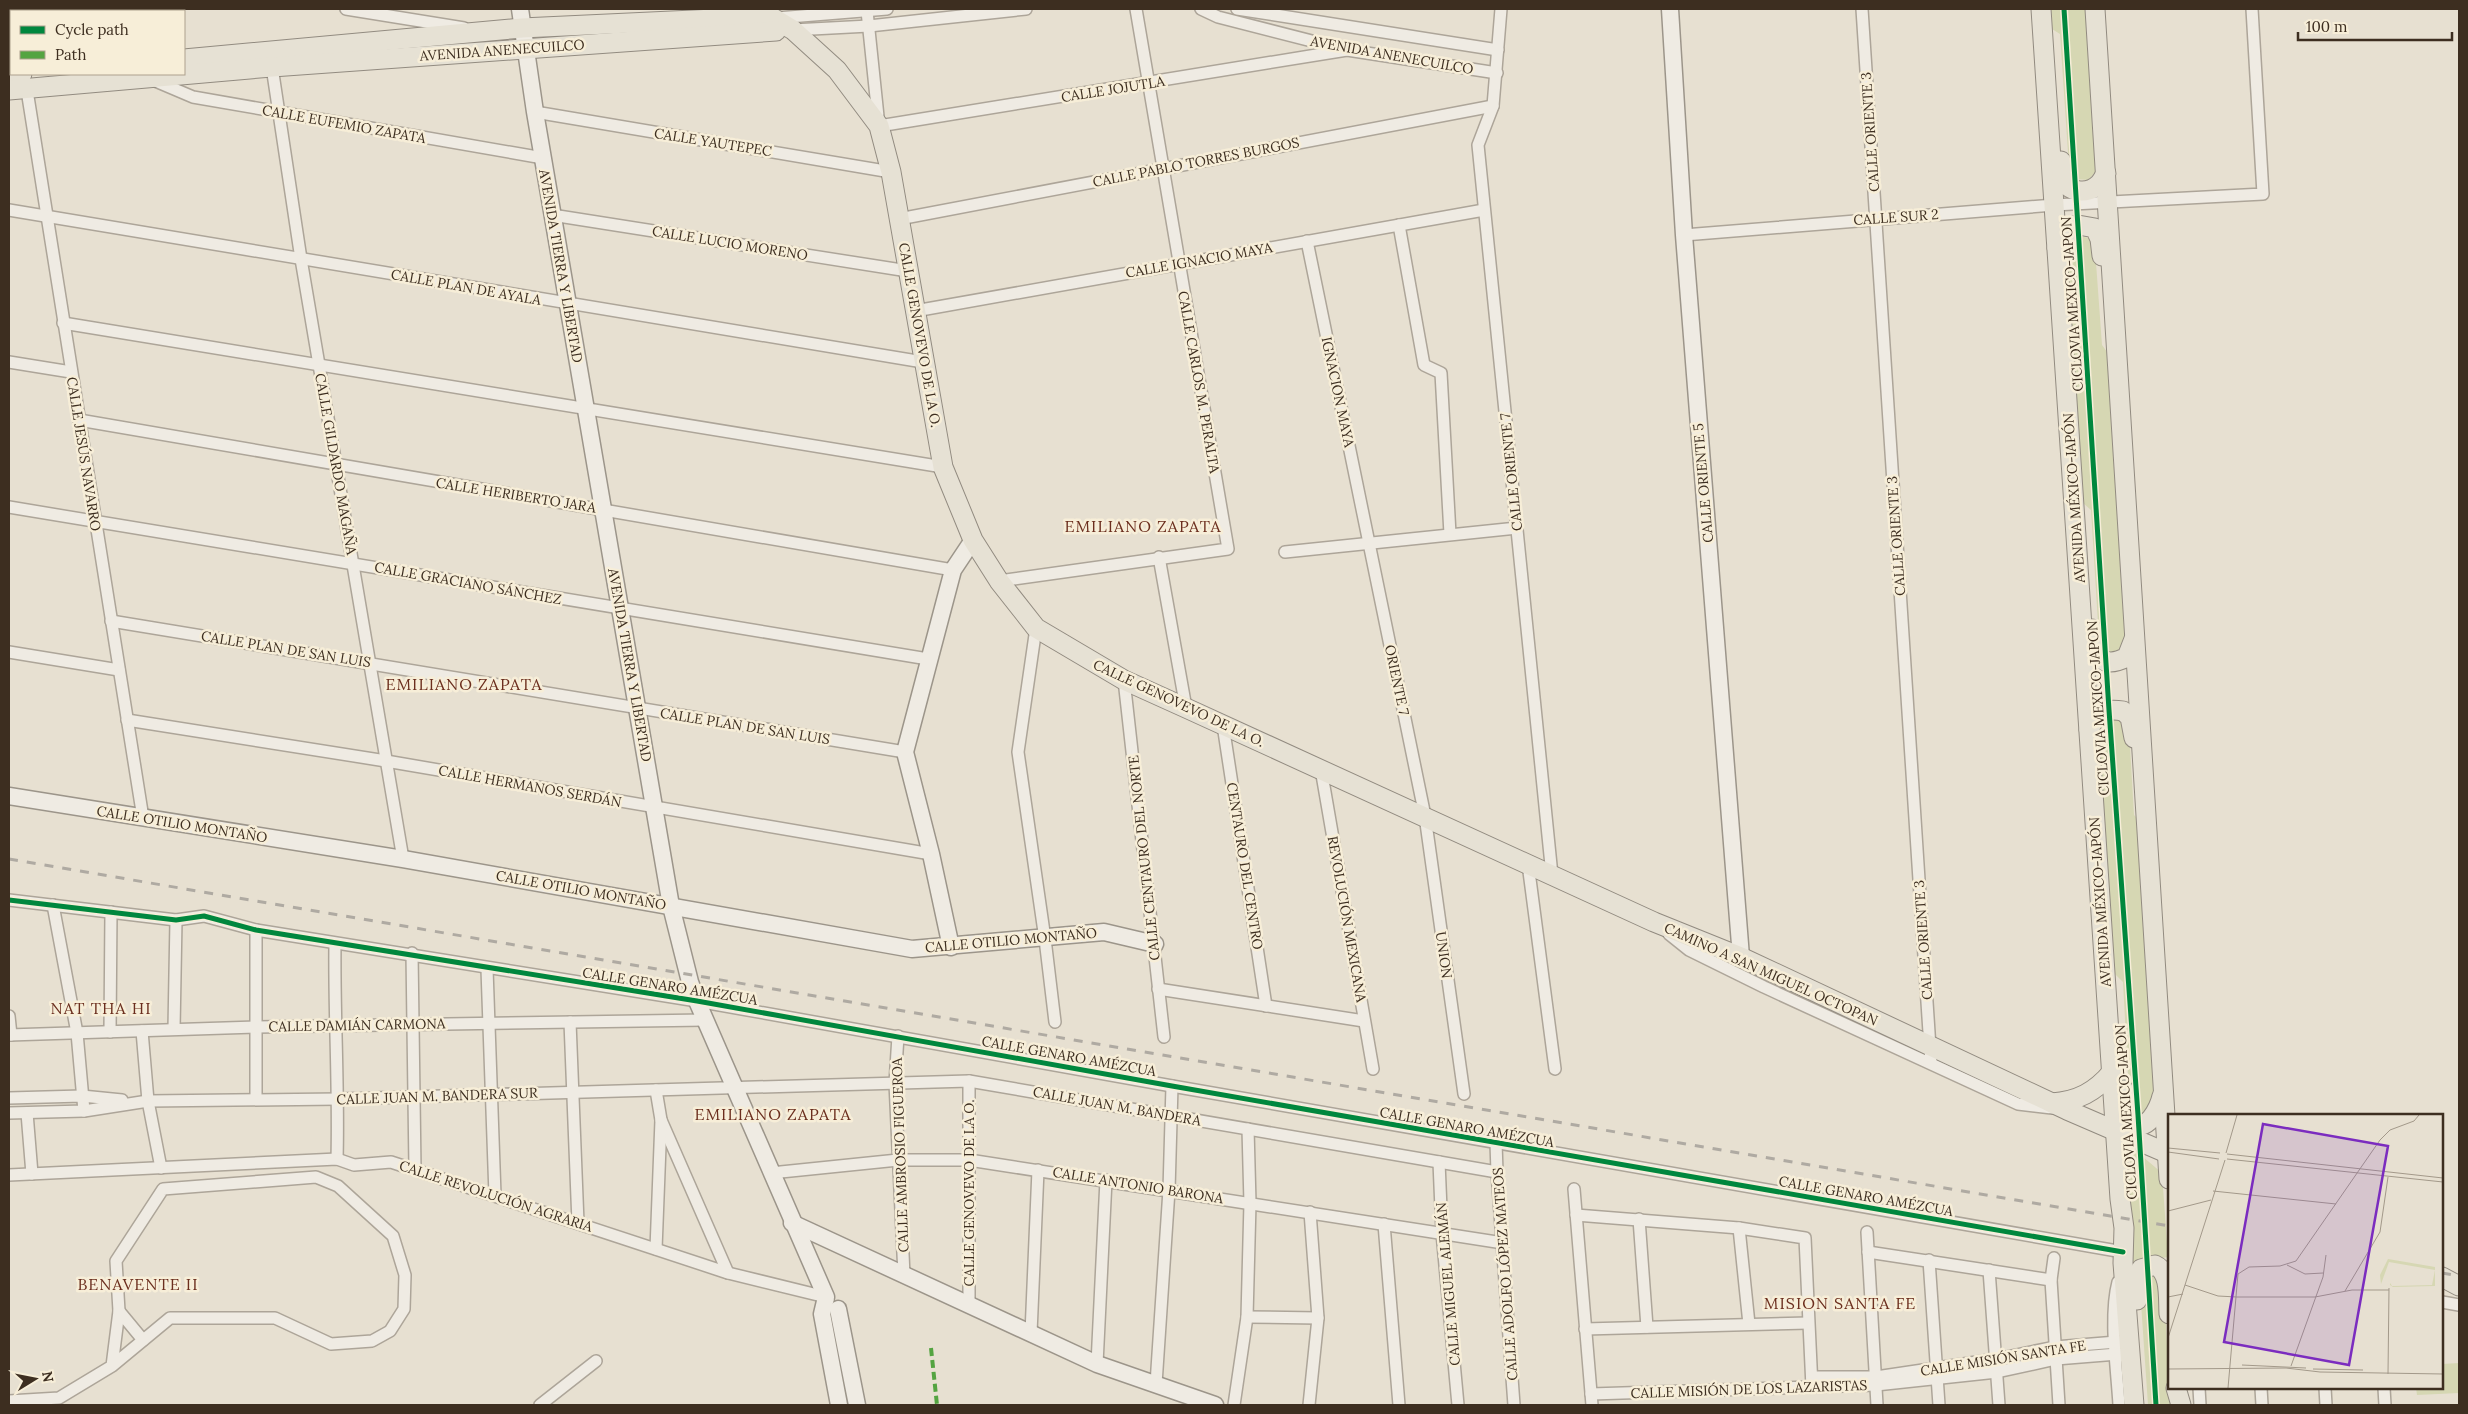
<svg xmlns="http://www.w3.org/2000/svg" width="2468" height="1414" font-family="Lora,serif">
<rect width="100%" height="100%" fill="#e7e0d1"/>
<g fill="#d6d7b3">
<polygon points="2051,9 2088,9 2098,169 2088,180 2076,179 2069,167 2060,34 2052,29"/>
<polygon points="2078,236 2089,238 2095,249 2102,345 2110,356 2129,646 2112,654 2104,651 2099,639 2091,510 2083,503 2066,252 2072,240"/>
<polygon points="2116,715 2129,729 2134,815 2138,819 2158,1095 2147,1111 2137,1118 2130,1110 2123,982 2114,973 2097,730 2100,722"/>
<polygon points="2136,1151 2162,1173 2168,1257 2156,1259 2132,1275 2125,1176 2130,1168 2131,1153"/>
<polygon points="2158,1273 2164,1284 2169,1388 2172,1405 2148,1405 2141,1303 2144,1282"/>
<polygon points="2459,1363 2459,1393 2417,1395 2416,1388 2442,1388 2442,1364"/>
</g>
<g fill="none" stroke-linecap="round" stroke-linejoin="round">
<defs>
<g id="street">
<polyline points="346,9 464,28"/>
<polyline points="1201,9 1218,17 1347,50 1497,73"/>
<polyline points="1237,9 1498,50"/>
<polyline points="1501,9 1493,106 1478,145 1552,875"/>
<polyline points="1862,9 1931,1063"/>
<polyline points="36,11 37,9"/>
<polyline points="867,11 879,126 1347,50"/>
<polyline points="777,18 887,9"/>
<polyline points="793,30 869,26 1026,9"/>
<polyline points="272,67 301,259 403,859"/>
<polyline points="153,80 193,97 543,158"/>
<polyline points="26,84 143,818"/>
<polyline points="535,112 891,172"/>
<polyline points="9,210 923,362"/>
<polyline points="552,215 908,271"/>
<polyline points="899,219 1493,106"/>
<polyline points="1399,225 1424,365 1441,373 1450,534"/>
<polyline points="1684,235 2054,205 2263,194 2252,9"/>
<polyline points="1307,241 1425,816 1464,1094"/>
<polyline points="915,311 1484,210"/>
<polyline points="63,323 943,467"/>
<polyline points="9,362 71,372"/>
<polyline points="79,420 953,570"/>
<polyline points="9,507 928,659"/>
<polyline points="1285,552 1517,528"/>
<polyline points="1159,557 1186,708"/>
<polyline points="999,581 1228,549 1136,9"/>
<polyline points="111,621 905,752"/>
<polyline points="1036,628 1018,752 1045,939 1055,1022"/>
<polyline points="9,652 119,670"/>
<polyline points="1124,680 1164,1037"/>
<polyline points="127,720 386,761 931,854"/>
<polyline points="1223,725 1266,1006"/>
<polyline points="1321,769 1373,1069"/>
<polyline points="1528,864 1555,1069"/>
<polyline points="9,900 176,920 204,916 256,930 697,1001 1172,1086 2123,1252"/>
<polyline points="53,905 77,1033 84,1111"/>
<polyline points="256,930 256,1099"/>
<polyline points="1669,934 1689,950 1764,987 2018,1104 2052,1108"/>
<path d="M 335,944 C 334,1015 339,1087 337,1159"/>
<polyline points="412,953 415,1169"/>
<polyline points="487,969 495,1195"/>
<polyline points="1158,989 1364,1021"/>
<polyline points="9,1016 11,1035"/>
<polyline points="570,1022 578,1223"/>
<polyline points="174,1029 176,920"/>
<polyline points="142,1031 148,1101 161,1168"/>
<polyline points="110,1032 111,912"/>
<polyline points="9,1035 257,1027 705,1020"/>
<polyline points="898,1036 895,1083 904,1275"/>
<polyline points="969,1081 969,1305"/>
<polyline points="9,1098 82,1096 122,1100"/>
<polyline points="9,1113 84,1111 148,1101 339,1099 969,1081 1497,1172"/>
<polyline points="27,1113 32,1174"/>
<polyline points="661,1120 728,1273"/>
<polyline points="1496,1143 1497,1172 1514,1405"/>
<polyline points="1439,1162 1442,1233 1458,1405"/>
<polyline points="771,1173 898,1160 969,1160 1503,1243"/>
<polyline points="9,1175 337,1159 354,1165 391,1162 728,1273 826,1297 828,1300"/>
<polyline points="1574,1189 1592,1405"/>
<polyline points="1576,1215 1739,1228 1805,1238 1812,1387"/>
<polyline points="1639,1219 1647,1327"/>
<polyline points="1384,1224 1399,1405"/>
<polyline points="1739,1228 1749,1324"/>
<polyline points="1867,1232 1877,1405"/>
<polyline points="656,1249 661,1120 656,1090"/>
<polyline points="1868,1252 2051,1280"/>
<polyline points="2054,1258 2051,1280 2059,1405"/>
<polyline points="1929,1260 1939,1405"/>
<polyline points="1989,1270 1999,1405"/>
<path d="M 2118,1282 C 2109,1316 2117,1369 2119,1405"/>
<polyline points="2442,1302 2459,1305"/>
<polyline points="119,1311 143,1340"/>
<polyline points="1247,1317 1318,1318"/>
<polyline points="1585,1329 1808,1323"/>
<polyline points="1031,1333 1038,1170"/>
<polyline points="1097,1364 1106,1180"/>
<polyline points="1812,1377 1876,1377 1997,1359 2055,1347 2129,1341"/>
<polyline points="1156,1384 1169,1190 1172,1086"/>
<polyline points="2199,1388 2200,1405"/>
<polyline points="2261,1388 2262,1405"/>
<polyline points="2325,1388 2326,1405"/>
<polyline points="2384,1388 2385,1405"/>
<polyline points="1591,1394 1876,1385 1997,1372 2056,1359 2130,1353"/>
<polyline points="9,1401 59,1398 112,1366 170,1318 275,1318 331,1344 372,1341 390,1331 404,1309 405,1275 393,1236 338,1186 316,1177 163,1189 116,1261 119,1311 112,1366"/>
<polyline points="540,1405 596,1361"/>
<polyline points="1234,1405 1247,1317 1250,1203 1248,1129"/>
<polyline points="1309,1405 1318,1318 1310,1212"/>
</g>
<g id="secondary">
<polyline points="520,9 535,112 671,906 690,982 697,1001 826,1297 822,1314 839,1405"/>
<polyline points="1670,9 1684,235 1741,957"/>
<polyline points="9,796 403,859 912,949 1104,932 1155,944"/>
<polyline points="951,947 931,854 905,752 953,570 973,540"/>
<polyline points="792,1223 1097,1364 1215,1405"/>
<polyline points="838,1309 857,1405"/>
</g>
<g id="primary">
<polyline points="2041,9 2120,1199 2124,1228 2123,1263 2134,1405"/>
<polyline points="2095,9 2169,1179"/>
<polyline points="184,59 522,28 736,18 773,18 793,30 837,70 879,126 891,172 943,467 973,540 999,581 1036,628 1124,680 1186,708 1654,922 1741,957 2067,1110 2169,1154"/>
<polyline points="9,75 22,74"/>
<polyline points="9,90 272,67 776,31"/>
<path d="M 2061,161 C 2062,166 2061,172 2062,177 C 2066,193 2088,195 2099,184 C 2102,181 2104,177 2106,173"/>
<polyline points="2057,248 2074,226 2078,225 2095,228 2100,239 2102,256"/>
<path d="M 2092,629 C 2095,653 2099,671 2127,657 L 2134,639"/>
<path d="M 2089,730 C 2096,712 2104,708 2123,711 L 2130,717 L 2134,738"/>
<path d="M 2124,1090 C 2125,1100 2124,1113 2131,1121 C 2146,1136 2160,1107 2162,1096"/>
<path d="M 2052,1103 C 2078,1101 2095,1092 2112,1072"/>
<polyline points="2442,1277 2459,1286"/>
<path d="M 2137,1300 L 2137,1277 L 2141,1269 L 2155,1265 C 2171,1272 2168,1298 2169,1314"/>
<polyline points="2176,1388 2181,1405"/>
</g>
</defs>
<use href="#street" stroke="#ada599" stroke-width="14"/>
<use href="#secondary" stroke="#9c958a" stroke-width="19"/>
<use href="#primary" stroke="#928b80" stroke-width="21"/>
<use href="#street" stroke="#efebe3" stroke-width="11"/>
<use href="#secondary" stroke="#efebe3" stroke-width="16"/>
<use href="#primary" stroke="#e6e1d4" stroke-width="19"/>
<g stroke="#afaaa2" stroke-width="3" stroke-dasharray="9 9" stroke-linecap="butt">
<polyline points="9,859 2169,1226"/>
<polyline points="2442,1273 2459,1276"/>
</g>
<polyline stroke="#54a441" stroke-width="4" stroke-dasharray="8 4" stroke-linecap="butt" points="931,1348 937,1405"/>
<defs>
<g id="cycleway">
<polyline points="2064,9 2109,710 2138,1115 2156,1405"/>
<polyline points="9,900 176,920 204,916 256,930 697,1001 1172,1086 2123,1252"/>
</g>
</defs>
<use href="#cycleway" stroke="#f7eed8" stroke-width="8"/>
<use href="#cycleway" stroke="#00873e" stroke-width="5"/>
</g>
<g text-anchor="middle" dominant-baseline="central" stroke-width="5" stroke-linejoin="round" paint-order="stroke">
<g font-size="14" fill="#3d2e20" stroke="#f7eed8">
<text transform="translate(502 50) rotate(-4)">AVENIDA ANENECUILCO</text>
<text transform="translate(1392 55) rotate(10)">AVENIDA ANENECUILCO</text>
<text transform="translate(1113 89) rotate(-9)">CALLE JOJUTLA</text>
<text transform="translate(344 124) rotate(10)">CALLE EUFEMIO ZAPATA</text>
<text transform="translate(1870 132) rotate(-94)">CALLE ORIENTE 3</text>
<text transform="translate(713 142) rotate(9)">CALLE YAUTEPEC</text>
<text transform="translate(1196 162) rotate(-11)">CALLE PABLO TORRES BURGOS</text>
<text transform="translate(1896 217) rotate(-4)">CALLE SUR 2</text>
<text transform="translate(730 243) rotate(9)">CALLE LUCIO MORENO</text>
<text transform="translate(1199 260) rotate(-10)">CALLE IGNACIO MAYA</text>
<text transform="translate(561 266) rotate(80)">AVENIDA TIERRA Y LIBERTAD</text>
<text transform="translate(466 287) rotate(10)">CALLE PLAN DE AYALA</text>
<text transform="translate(2072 304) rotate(-94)">CICLOVIA MEXICO-JAPON</text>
<text transform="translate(920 335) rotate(80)">CALLE GENOVEVO DE LA O.</text>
<text transform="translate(1199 382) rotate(80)">CALLE CARLOS M. PERALTA</text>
<text transform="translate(1338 392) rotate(78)">IGNACION MAYA</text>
<text transform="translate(84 454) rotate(81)">CALLE JESÚS NAVARRO</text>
<text transform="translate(336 464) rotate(80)">CALLE GILDARDO MAGAÑA</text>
<text transform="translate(1511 472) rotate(-96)">CALLE ORIENTE 7</text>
<text transform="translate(1703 483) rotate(-95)">CALLE ORIENTE 5</text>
<text transform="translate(516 495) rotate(9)">CALLE HERIBERTO JARA</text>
<text transform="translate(2074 498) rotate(-94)">AVENIDA MÉXICO-JAPÓN</text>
<text transform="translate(1896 536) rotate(-94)">CALLE ORIENTE 3</text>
<text transform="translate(468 583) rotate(10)">CALLE GRACIANO SÁNCHEZ</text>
<text transform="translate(286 649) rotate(9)">CALLE PLAN DE SAN LUIS</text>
<text transform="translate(630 665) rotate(80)">AVENIDA TIERRA Y LIBERTAD</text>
<text transform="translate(1397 680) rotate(78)">ORIENTE 7</text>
<text transform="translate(1179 703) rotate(25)">CALLE GENOVEVO DE LA O.</text>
<text transform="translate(2098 708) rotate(-94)">CICLOVIA MEXICO-JAPON</text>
<text transform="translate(745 726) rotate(9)">CALLE PLAN DE SAN LUIS</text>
<text transform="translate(530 786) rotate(10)">CALLE HERMANOS SERDÁN</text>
<text transform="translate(182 824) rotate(9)">CALLE OTILIO MONTAÑO</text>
<text transform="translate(1144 858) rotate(-96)">CALLE CENTAURO DEL NORTE</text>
<text transform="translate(1245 866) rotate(81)">CENTAURO DEL CENTRO</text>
<text transform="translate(581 890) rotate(10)">CALLE OTILIO MONTAÑO</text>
<text transform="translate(2100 902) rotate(-94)">AVENIDA MÉXICO-JAPÓN</text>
<text transform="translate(1347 919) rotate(80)">REVOLUCIÓN MEXICANA</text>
<text transform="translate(1011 940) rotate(-5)">CALLE OTILIO MONTAÑO</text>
<text transform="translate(1923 940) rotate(-94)">CALLE ORIENTE 3</text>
<text transform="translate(1444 955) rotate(82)">UNION</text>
<text transform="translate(1771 974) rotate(24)">CAMINO A SAN MIGUEL OCTOPAN</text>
<text transform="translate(670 986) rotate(9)">CALLE GENARO AMÉZCUA</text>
<text transform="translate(357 1025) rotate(-1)">CALLE DAMIÁN CARMONA</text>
<text transform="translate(1069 1056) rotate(10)">CALLE GENARO AMÉZCUA</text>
<text transform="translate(437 1096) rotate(-2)">CALLE JUAN M. BANDERA SUR</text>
<text transform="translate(1117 1106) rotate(10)">CALLE JUAN M. BANDERA</text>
<text transform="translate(2126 1112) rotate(-94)">CICLOVIA MEXICO-JAPON</text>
<text transform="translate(1467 1127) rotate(10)">CALLE GENARO AMÉZCUA</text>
<text transform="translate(900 1155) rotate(-92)">CALLE AMBROSIO FIGUEROA</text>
<text transform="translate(1138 1185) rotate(9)">CALLE ANTONIO BARONA</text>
<text transform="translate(969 1193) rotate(-90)">CALLE GENOVEVO DE LA O.</text>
<text transform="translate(496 1196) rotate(18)">CALLE REVOLUCIÓN AGRARIA</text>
<text transform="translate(1866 1196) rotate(10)">CALLE GENARO AMÉZCUA</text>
<text transform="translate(1505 1274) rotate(-94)">CALLE ADOLFO LÓPEZ MATEOS</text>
<text transform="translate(1448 1284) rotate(-95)">CALLE MIGUEL ALEMÁN</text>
<text transform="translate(2003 1358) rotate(-9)">CALLE MISIÓN SANTA FE</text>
<text transform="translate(1749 1389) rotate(-2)">CALLE MISIÓN DE LOS LAZARISTAS</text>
</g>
<g font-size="16" letter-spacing="1" fill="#6b2e1e" stroke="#f7eed8">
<text x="1143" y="526">EMILIANO ZAPATA</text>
<text x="464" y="684">EMILIANO ZAPATA</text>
<text x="101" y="1008">NAT THA HI</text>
<text x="773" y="1114">EMILIANO ZAPATA</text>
<text x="138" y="1284">BENAVENTE II</text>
<text x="1840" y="1303">MISION SANTA FE</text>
</g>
</g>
<g transform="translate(2168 1114)">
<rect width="275" height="275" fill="#e7e0d1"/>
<path d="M 220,145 L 267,153 L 267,172 L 225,173 L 222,171 L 222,169 L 224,172 L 264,171 L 267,156 L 221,148 L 213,170 L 212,161 Z" fill="#d6d7b3"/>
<path fill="none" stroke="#a3998a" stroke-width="1" d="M 0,34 L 52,39M 0,38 L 51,45M 58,39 L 69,1M 59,40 L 275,64M 59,45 L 275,68M 45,77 L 168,90M 0,97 L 43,86M 119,151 L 137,160 L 155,159M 17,171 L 50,182 L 69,183 L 147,183 L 184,176 L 221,176M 177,177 L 212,118 L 220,63M 0,183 L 15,180M 0,224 L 57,46M 74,251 L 138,254M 123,252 L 155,163 L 158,141M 0,255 L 118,254 L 152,258 L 275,260M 145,255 L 195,256M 220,260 L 221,174M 60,274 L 70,160 L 81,153 L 112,152 L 128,147 L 212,26 L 222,16 L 246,7 L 251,1"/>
<path fill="#7b2cbf" fill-opacity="0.15" stroke="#7b2cbf" stroke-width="2.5" d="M 95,10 L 220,32 L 181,251 L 56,228 Z"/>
<rect width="275" height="275" fill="none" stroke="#3d2e20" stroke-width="2.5"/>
</g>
<rect width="2468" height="1414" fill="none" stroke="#3d2e20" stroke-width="20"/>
<rect x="10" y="10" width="175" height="65" fill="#f7eed8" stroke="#ada18e"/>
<rect x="20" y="26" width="25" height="8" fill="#00873e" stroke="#ada18e"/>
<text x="55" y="35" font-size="15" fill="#3d2e20">Cycle path</text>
<rect x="20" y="51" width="25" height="8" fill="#54a441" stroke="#ada18e"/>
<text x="55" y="60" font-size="15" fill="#3d2e20">Path</text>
<g transform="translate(35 1379) rotate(80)" stroke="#f7eed8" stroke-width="4" paint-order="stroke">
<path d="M0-4L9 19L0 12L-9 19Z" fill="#3d2e20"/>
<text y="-8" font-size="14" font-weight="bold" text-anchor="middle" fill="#3d2e20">N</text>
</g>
<path d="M2298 32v8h154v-8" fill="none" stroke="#3d2e20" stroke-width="2.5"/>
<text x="2306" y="32" font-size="15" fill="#3d2e20" stroke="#f7eed8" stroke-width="4" paint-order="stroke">100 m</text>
</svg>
